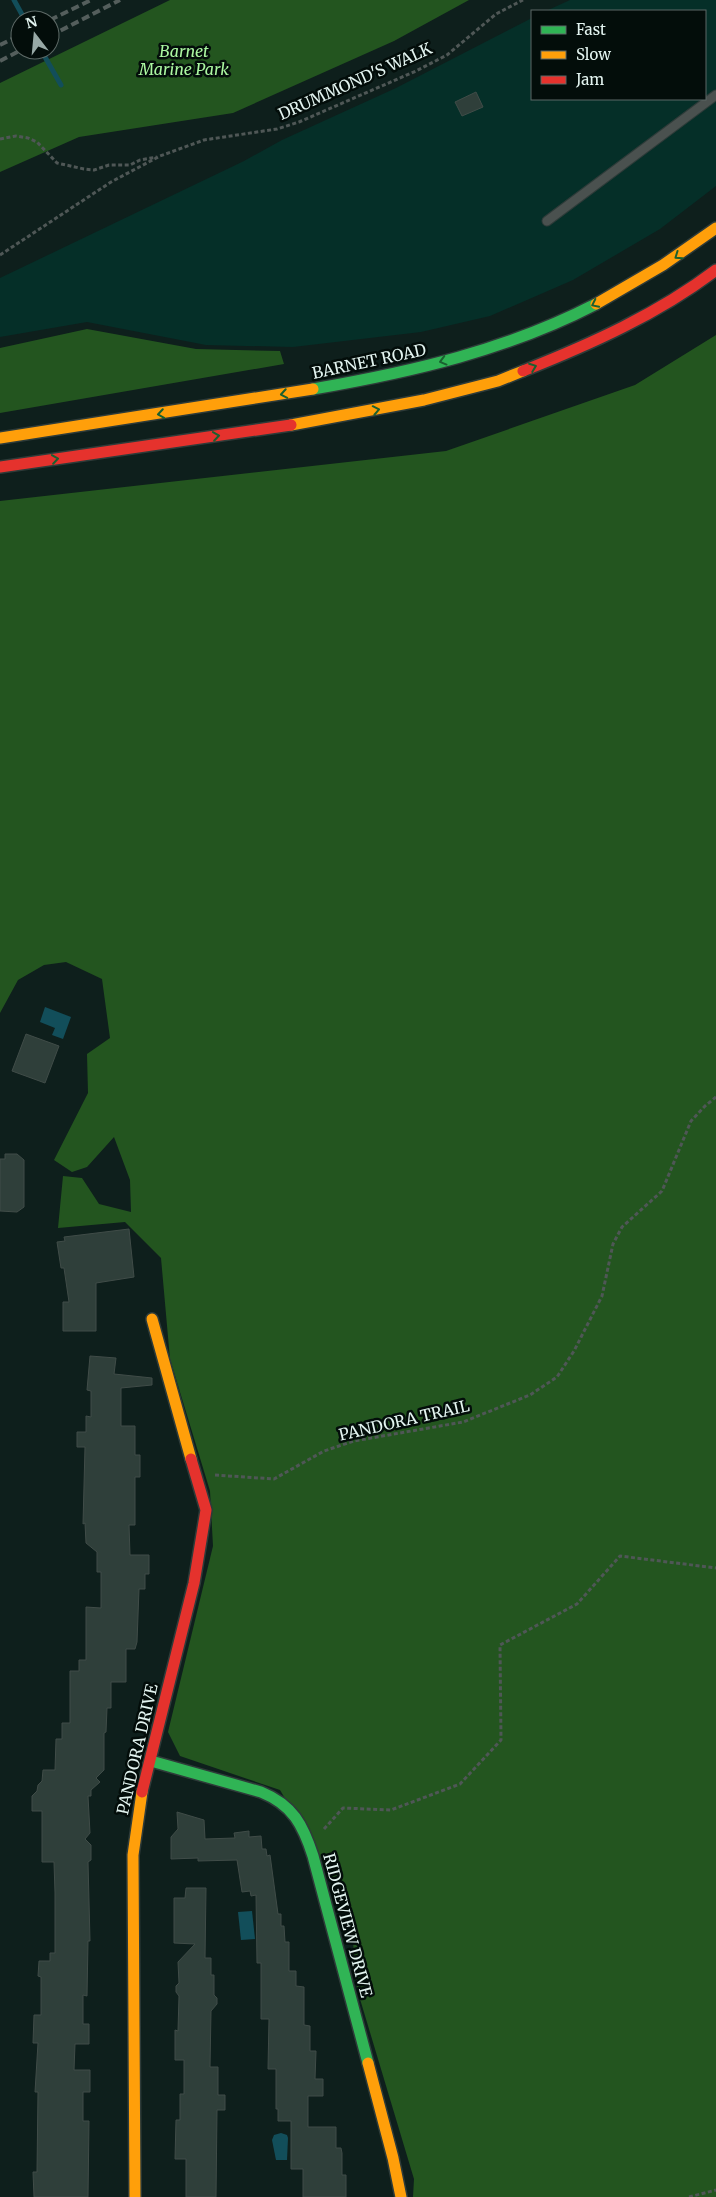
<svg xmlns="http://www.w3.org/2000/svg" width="716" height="2197" font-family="Merriweather,serif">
<rect width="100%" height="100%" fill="#0e1f1c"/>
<polygon fill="#052f28" points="570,0 716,0 716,186 660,229 573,280 490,316 421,332 293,347 206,345 87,322 0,337 0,278 244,161 282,140 396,88 532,18 532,99 705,99 705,11 546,11"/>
<g fill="#23551f">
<polygon points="170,0 469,0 394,41 233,113 79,137 0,172 0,83"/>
<polygon points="87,329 196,349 280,351 284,364 0,413 0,348"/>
<polygon points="716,335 716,2197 413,2197 414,2179 357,1989 350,1907 280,1790 180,1756 168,1732 213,1546 210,1491 170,1359 161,1258 125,1222 58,1228 63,1176 82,1178 99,1204 131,1212 130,1180 114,1137 87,1167 72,1172 54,1160 88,1093 87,1054 110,1038 102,979 66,962 44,965 18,980 0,1013 0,501 446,451 635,385"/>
</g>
<g fill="#124e5a">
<polygon points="45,1007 71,1017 63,1039 52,1035 55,1028 40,1022"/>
<polygon points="252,1911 255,1939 241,1940 238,1912"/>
<polygon points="281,2133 287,2135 288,2138 287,2160 276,2160 272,2140 274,2135"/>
</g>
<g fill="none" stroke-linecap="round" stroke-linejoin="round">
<g stroke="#124e5a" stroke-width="5">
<polyline points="14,0 25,20"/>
<polyline points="41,50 61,85"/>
</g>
</g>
<g fill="#2f3f3a" stroke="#404c48">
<polygon points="476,92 483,107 462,116 455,102"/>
<polygon points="26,1034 59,1046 45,1083 12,1071"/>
<polygon points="5,1154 17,1154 24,1160 24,1207 17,1212 0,1211 0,1159 5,1159"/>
<polygon points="129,1229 134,1277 96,1283 96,1331 63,1331 63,1302 69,1302 64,1268 61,1268 57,1242 65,1241 64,1237"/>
<polygon points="90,1356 116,1358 114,1374 152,1378 152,1385 121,1388 121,1426 135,1426 135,1455 140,1455 140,1477 135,1477 135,1525 129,1525 130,1555 149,1555 149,1574 145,1574 145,1589 139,1589 137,1642 135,1649 126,1649 126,1682 111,1682 111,1708 107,1708 106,1732 104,1733 104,1770 96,1778 100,1782 91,1790 91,1796 88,1796 90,1833 85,1839 91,1845 91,1860 88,1862 90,1941 88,1941 87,1996 83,1995 83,2024 89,2024 89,2044 75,2044 74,2070 90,2070 90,2092 83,2092 83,2121 89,2121 88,2197 34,2197 33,2172 37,2172 38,2092 35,2092 38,2043 33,2043 34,2015 41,2015 41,1977 38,1976 39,1961 50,1961 50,1953 55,1953 55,1893 54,1862 42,1862 42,1811 32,1811 32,1796 37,1791 38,1785 42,1781 43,1770 55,1770 56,1739 62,1739 62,1723 70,1723 70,1671 79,1671 79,1660 86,1660 86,1607 101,1608 101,1572 97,1572 97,1552 86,1543 85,1523 83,1524 85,1447 77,1447 77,1432 86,1432 86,1416 91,1417 91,1391 87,1390"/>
<polygon points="177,1812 204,1820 205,1839 235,1838 234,1833 249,1831 249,1837 261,1836 262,1849 266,1849 267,1856 270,1855 278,1914 281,1914 281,1926 284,1926 285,1942 289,1942 289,1971 296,1971 296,1986 304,1987 304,2025 310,2026 310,2051 316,2051 315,2079 323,2079 323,2096 308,2096 308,2127 336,2127 336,2148 341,2148 342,2153 342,2175 346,2175 346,2197 303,2197 303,2169 291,2169 291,2121 278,2121 278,2109 276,2109 276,2069 268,2069 269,2019 261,2019 261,1963 257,1963 256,1895 251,1896 250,1891 242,1892 237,1860 198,1861 198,1858 171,1859 171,1837 178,1829"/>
<polygon points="186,1888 206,1888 205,1958 211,1958 211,1975 214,1975 214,1995 217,1998 217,2004 211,2011 210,2067 218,2067 218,2095 225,2095 225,2110 217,2110 216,2197 186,2197 186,2159 175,2159 176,2120 180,2120 180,2094 184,2094 184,2060 175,2060 175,2030 178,2031 179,1996 176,1992 176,1986 179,1983 178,1962 195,1944 174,1943 174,1898 185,1898"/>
</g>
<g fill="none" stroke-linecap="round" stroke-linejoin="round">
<defs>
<polyline id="lane" points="547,221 716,95"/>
<g id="fast">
<path d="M 313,389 C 412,372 507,350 596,304"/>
<path d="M 151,1761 L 261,1792 C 293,1805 303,1825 313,1856 L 368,2063"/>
</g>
<g id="slow">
<polyline points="596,304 663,265 716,228"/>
<polyline points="291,425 424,400 498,381 523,371"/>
<polyline points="0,438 313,389"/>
<polyline points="152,1319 191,1459"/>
<polyline points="368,2063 393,2158 401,2197"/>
<polyline points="135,2197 133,1855 142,1792"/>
</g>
<g id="jam">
<path d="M 523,371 C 591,344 658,314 716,270"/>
<polyline points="0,467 291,425"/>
<polyline points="142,1792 194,1583 206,1510 191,1459"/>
</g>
</defs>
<use href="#lane" stroke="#2e3b39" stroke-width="11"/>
<use href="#fast" stroke="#2e3b39" stroke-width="14"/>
<use href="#slow" stroke="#2e3b39" stroke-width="14"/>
<use href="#jam" stroke="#2e3b39" stroke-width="14"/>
<g stroke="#4f5756" stroke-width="3" stroke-dasharray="4 2.5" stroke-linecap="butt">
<polyline points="0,139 16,136 28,138 37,142 57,163 84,169 94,170 109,165 130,165 140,160 157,157"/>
<polyline points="0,255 111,182 160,156 204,140 277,129 299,122 416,71 447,55 496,14 523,0"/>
<polyline points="215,1475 274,1479 324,1451 354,1441 463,1422 530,1395 557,1377 574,1351 602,1296 613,1244 622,1227 662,1191 691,1121 705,1106 716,1097"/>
<polyline points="324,1829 343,1808 391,1810 460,1784 501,1740 500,1645 577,1604 620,1556 716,1568"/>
<polyline points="689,2197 716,2190"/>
</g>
<use href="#lane" stroke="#4a514f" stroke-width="9"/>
<use href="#fast" stroke="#30b455" stroke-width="11"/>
<use href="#slow" stroke="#ff9f0a" stroke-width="11"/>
<use href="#jam" stroke="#e5322d" stroke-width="11"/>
<g stroke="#545e5c" stroke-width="4" stroke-dasharray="8 4" stroke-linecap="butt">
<polyline points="50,20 91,0"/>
<polyline points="50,36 120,0"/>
<polyline points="0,45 20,35"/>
<polyline points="0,61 21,50"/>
</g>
</g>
<defs><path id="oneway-chevron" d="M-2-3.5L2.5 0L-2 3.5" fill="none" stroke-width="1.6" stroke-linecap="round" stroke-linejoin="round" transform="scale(1.25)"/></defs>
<g stroke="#1a6030">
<use href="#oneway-chevron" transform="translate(678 256) rotate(145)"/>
<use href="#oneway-chevron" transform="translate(595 304) rotate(154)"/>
<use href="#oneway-chevron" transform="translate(443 361) rotate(165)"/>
<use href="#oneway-chevron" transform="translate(533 367) rotate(-21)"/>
<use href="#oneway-chevron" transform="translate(284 394) rotate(170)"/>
<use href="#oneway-chevron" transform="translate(376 410) rotate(-11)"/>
<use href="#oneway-chevron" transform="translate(161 414) rotate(171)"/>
<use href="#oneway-chevron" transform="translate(216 436) rotate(-8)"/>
<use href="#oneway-chevron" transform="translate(55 459) rotate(-8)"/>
</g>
<g text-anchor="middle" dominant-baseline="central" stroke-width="5" stroke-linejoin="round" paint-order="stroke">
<g font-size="16" font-style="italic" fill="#abf8a1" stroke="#030d0a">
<text x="184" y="51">Barnet<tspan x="184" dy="18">Marine Park</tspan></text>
</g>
<g font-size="16" fill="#e3f4f0" stroke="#030d0a">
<text transform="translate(355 81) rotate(-24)">DRUMMOND'S WALK</text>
<text transform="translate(369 361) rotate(-12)">BARNET ROAD</text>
<text transform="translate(404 1420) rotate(-13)">PANDORA TRAIL</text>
<text transform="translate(137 1749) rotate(-77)">PANDORA DRIVE</text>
<text transform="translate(348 1925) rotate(75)">RIDGEVIEW DRIVE</text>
</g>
</g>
<rect x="531" y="10" width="175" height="90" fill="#030d0a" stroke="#5d6966"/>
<rect x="541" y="26" width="25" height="8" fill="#30b455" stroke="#5d6966"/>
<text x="576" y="35" font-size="15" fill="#e3f4f0">Fast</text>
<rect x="541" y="51" width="25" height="8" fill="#ff9f0a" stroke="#5d6966"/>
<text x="576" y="60" font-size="15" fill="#e3f4f0">Slow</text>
<rect x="541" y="76" width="25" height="8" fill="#e5322d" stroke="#5d6966"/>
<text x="576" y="85" font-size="15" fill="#e3f4f0">Jam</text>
<g transform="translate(35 35) rotate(344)"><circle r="24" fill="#030d0a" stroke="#5d6966"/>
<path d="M0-4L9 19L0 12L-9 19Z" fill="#98a9a6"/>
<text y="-8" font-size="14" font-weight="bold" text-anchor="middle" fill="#e3f4f0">N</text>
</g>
</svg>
